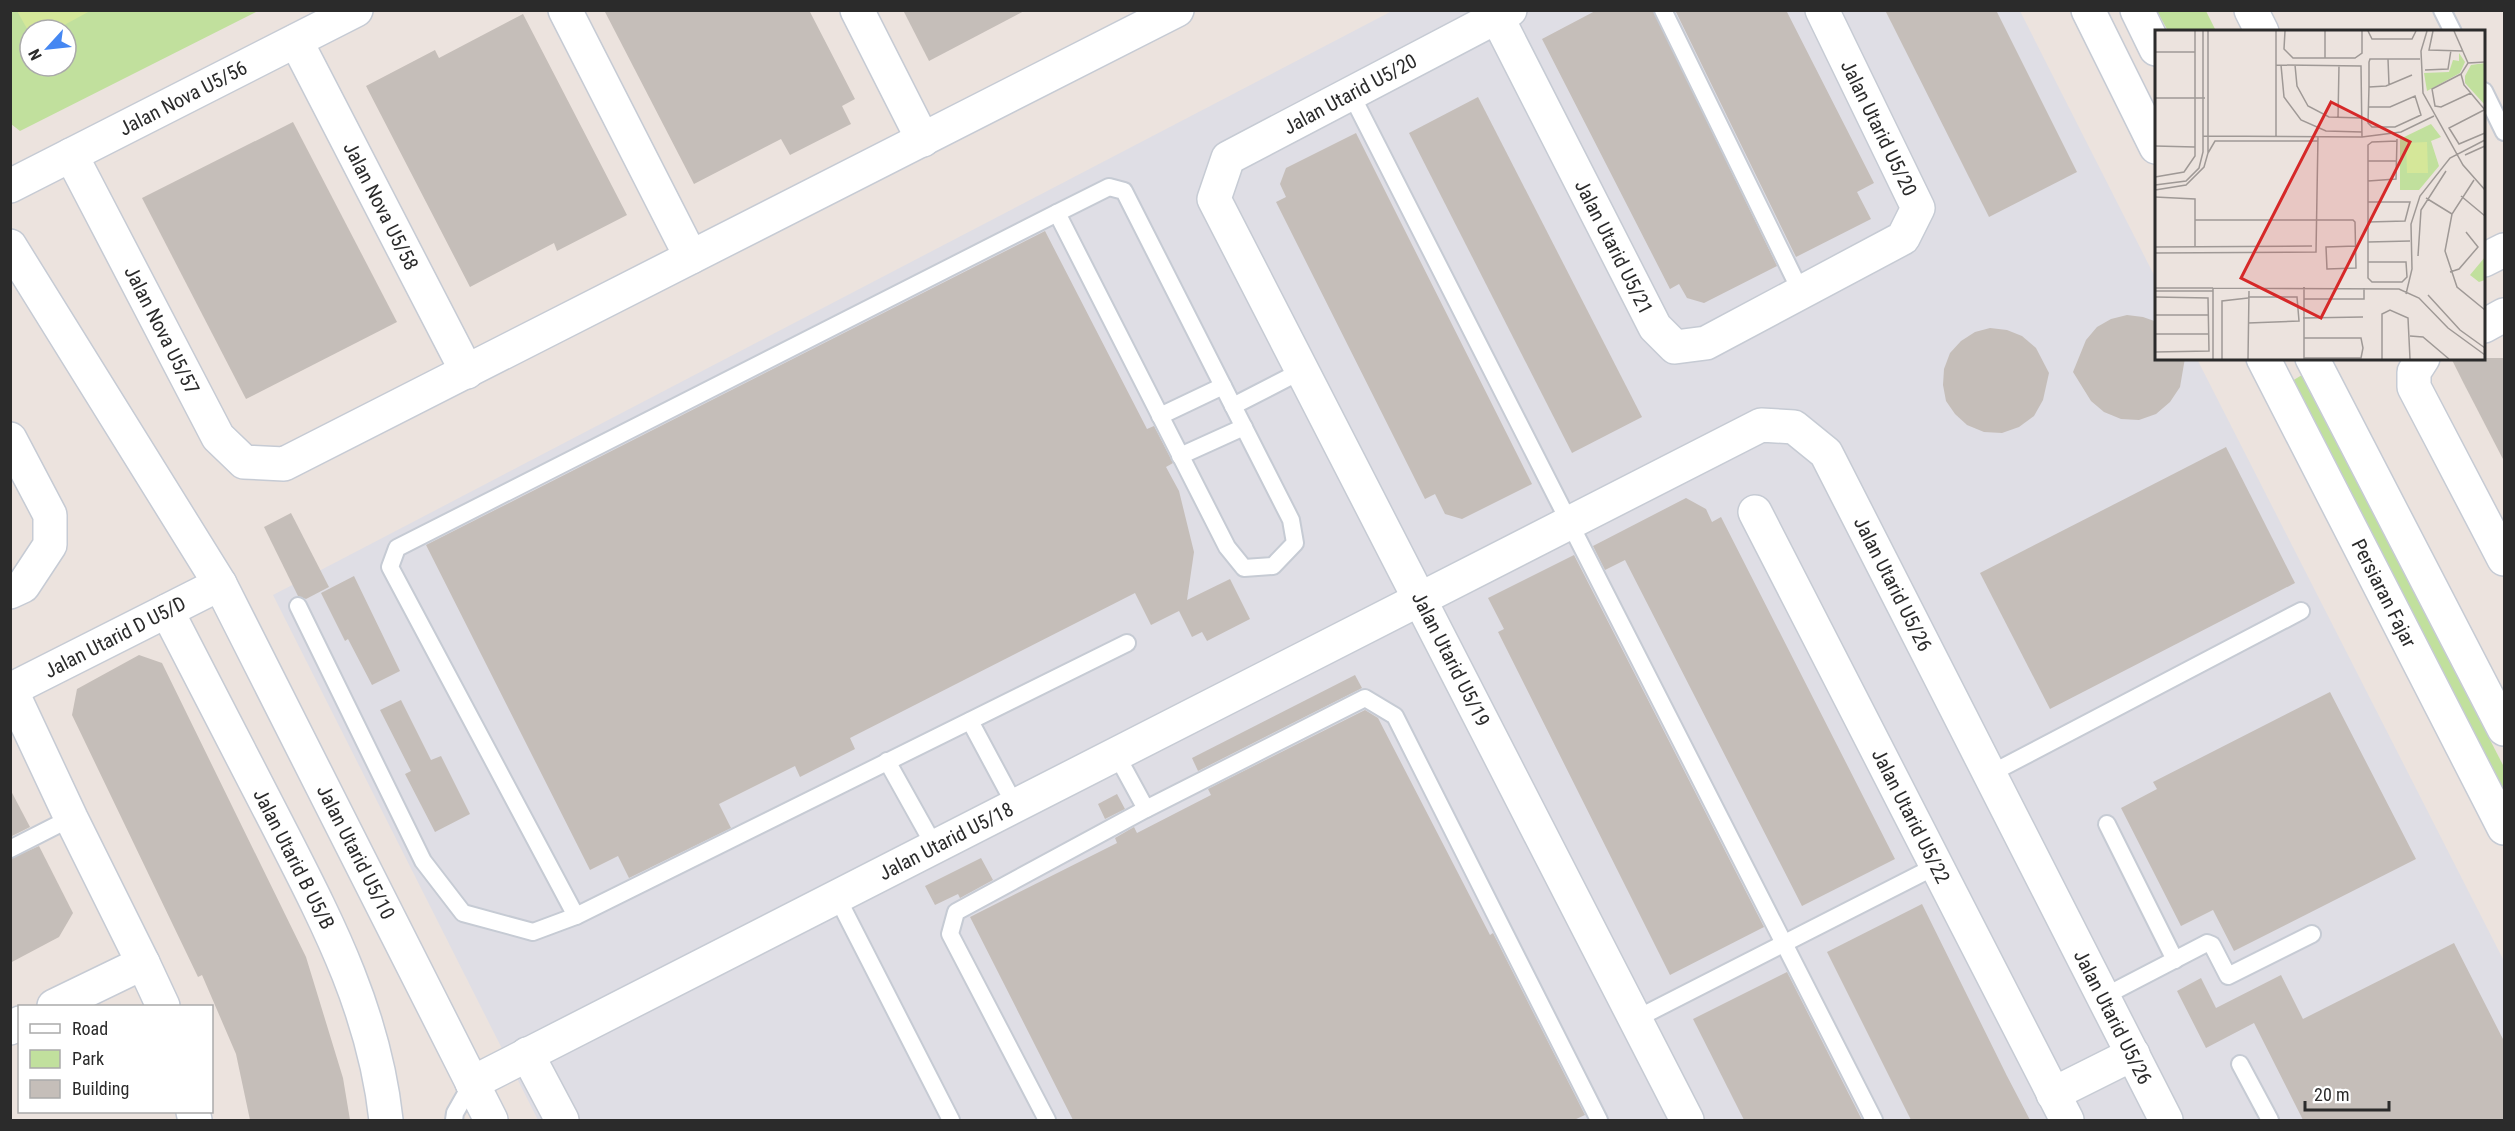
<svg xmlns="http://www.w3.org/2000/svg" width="2515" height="1131" font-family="'Roboto Condensed',sans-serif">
<rect width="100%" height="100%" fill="#ece3de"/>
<polygon fill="#dfdee5" points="1392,11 2020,11 2156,279 2156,358 2197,359 2504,961 2504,1120 538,1120 273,595"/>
<g fill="#c1e09d" fill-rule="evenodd">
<path d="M 10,11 L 258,11 L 20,131 L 11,124 ZM 30,30 L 66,30 L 66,66 L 30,66 Z"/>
<polygon points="2157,11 2206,11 2216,31 2168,31"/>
<polygon points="2302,375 2504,767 2504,793 2292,381"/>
</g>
<polygon fill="#d5e799" points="17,11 90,11 55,30 30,30 30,34"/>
<g fill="#c5beb9">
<polygon points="604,10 809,10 855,99 842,106 851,124 790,155 781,139 694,184"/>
<polygon points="903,10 1026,10 929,61"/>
<polygon points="1597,10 1653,10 1777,266 1704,303 1687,298 1679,284 1670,289 1542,39"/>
<polygon points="1675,10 1786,10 1874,183 1857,192 1871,219 1796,257"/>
<polygon points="1885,10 1996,10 2077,172 1989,217"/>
<polygon points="523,14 627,215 557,251 554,243 470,287 366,86 435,50 439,58"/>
<polygon points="1478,97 1642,417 1572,453 1409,133"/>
<polygon points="293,122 397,322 246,399 142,198"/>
<polygon points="1356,133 1532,484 1462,519 1445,514 1435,494 1425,499 1276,202 1286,197 1280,184 1286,168"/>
<polygon points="1045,231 1147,429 1154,426 1173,463 1166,467 1179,491 1194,552 1187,600 1230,579 1250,619 1207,641 1202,632 1192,637 1179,611 1151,625 1135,593 850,738 855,749 800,777 795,766 719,804 731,828 629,878 618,856 590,870 426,545"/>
<polygon points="2127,315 2143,317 2157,322 2157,358 2185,358 2180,387 2170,402 2156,414 2139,420 2121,419 2104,412 2091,401 2073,372 2086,340 2097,327 2111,319"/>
<polygon points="1990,328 2007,330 2022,336 2036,348 2049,373 2043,400 2034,416 2019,427 2002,433 1984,432 1967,425 1955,414 1946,401 1943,385 1944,369 1950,353 1961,341 1975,332"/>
<polygon points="2451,358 2505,358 2505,463 2463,382"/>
<polygon points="2226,447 2295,583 2050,709 1980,573"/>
<polygon points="1686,498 1706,509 1712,522 1721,517 1895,859 1802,906 1625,560 1605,570 1593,546"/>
<polygon points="291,513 329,587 306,599 298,596 264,527"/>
<polygon points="1574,555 1764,927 1670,975 1498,632 1504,629 1488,598"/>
<polygon points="354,576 400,671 372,685 348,639 345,641 321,593"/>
<polygon points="139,655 162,663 306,957 343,1078 350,1120 250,1120 236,1054 202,975 198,977 72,715 77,689"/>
<polygon points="1355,675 1362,688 1198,771 1192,758"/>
<polygon points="2330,692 2416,859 2234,951 2213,910 2181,926 2121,808 2157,789 2153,782"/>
<polygon points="401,700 431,760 441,756 470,814 435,832 405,774 411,771 380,710"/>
<polygon points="1365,710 1378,718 1490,935 1493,933 1585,1115 1574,1120 1073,1120 970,917 1117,843 1115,838 1134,827 1137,833 1211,795 1208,789"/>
<polygon points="10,789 30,827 10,837"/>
<polygon points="1117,794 1125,809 1105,819 1098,804"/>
<polygon points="39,846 73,913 59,937 10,963 10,859"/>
<polygon points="981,858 993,880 960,898 958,894 935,905 925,886"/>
<polygon points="1922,904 2007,1076 2030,1120 1911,1120 1827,952"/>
<polygon points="2454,943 2505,1043 2505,1120 2303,1120 2254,1023 2206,1048 2177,991 2201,978 2216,1008 2281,975 2303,1019"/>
<polygon points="1787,972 1860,1116 1862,1120 1744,1120 1693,1019"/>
</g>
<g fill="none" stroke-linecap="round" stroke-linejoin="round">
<defs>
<g id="service">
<polyline points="1663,10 1802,294"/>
<polyline points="2442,10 2453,32"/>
<polyline points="2484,91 2504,132"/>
<polyline points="1351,94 1874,1120"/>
<polygon points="1109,187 1124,191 1291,520 1295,543 1273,566 1244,568 1227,547 1057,213"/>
<polyline points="1233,406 1303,370"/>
<polyline points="1160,416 1223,386"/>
<polyline points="1180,456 1244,427"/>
<polyline points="298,606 423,861 463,913 533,932 576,916 1127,643"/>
<polyline points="970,721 1015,805"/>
<polyline points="1116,754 1146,809"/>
<polyline points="887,761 935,847"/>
<polyline points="1990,774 2301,611"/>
<polyline points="2107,824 2175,960"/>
<polyline points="10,849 71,818"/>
<polyline points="837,897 951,1120"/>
<polyline points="576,916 390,567 397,548 1057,213"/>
<polyline points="2103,997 2207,943 2212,945 2228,976 2312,934"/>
<polyline points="1636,1019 1936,866"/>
<polyline points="2240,1064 2270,1120"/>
<polyline points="454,1120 455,1113 472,1083"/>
<polyline points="1047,1120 950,934 956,912 1146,809 1365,698 1395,716 1599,1120"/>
</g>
<g id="minor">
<polyline points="565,10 691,257"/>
<polyline points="857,10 923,140"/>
<polyline points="1510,10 1228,158 1214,199 1687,1120"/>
<polyline points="2251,10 2262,32"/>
<polyline points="1497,17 1655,327 1675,347 1706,343 1903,238 1918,208 1822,10"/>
<polyline points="296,41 467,372"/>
<polyline points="71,155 218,437 244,462 284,464 1177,10"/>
<polyline points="10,186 356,10"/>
<polyline points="2484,260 2504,250"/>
<polyline points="2484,326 2504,315"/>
<polyline points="2423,358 2414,372 2414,387 2504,559"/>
<polyline points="10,439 50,515 50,545 23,586 10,592"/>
<polyline points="1755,512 2067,1120"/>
<path d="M 167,611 C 203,681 240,752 276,822 C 326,920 374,1009 386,1120"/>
<polyline points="10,690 220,584"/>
<polyline points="11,690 71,818 143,963 163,1006"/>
<polyline points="54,1006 143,963"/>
<polyline points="10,1028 20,1023"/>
<polyline points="527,1054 562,1120"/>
<polyline points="472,1083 1761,425 1794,427 1826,453 2166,1120"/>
<polyline points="2053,1094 2133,1054"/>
<polyline points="193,1112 195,1120"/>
</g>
<polyline id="tertiary" points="10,246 220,584 491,1120"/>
<g id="secondary">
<polyline points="2088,10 2156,147"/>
<polyline points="2137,10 2156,49"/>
<polyline points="2263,358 2504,828"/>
<polyline points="2312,358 2504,729"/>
</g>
</defs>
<use href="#service" stroke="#c6cbd4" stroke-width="20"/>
<use href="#minor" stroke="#c6cbd4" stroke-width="36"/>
<use href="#tertiary" stroke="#c6cbd4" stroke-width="36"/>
<use href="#secondary" stroke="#c6cbd4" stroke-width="36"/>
<use href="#service" stroke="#fff" stroke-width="16"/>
<use href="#minor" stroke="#fff" stroke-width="33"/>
<use href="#tertiary" stroke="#fff" stroke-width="33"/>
<use href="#secondary" stroke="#fff" stroke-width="33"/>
</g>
<g text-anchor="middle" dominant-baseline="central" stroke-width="4.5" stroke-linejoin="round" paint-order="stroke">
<g font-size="20" fill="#2b2b2b" stroke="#fff">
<text transform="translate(1350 94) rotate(-28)">Jalan Utarid U5/20</text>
<text transform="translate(183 98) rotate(-27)">Jalan Nova U5/56</text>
<text transform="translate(1879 128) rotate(64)">Jalan Utarid U5/20</text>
<text transform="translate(381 206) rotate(63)">Jalan Nova U5/58</text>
<text transform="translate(1614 247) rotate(63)">Jalan Utarid U5/21</text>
<text transform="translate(162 330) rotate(63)">Jalan Nova U5/57</text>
<text transform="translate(1893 584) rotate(63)">Jalan Utarid U5/26</text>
<text transform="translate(2384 593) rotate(63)">Persiaran Fajar</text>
<text transform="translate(115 637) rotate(-27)">Jalan Utarid D U5/D</text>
<text transform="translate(1451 659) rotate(63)">Jalan Utarid U5/19</text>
<text transform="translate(1911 816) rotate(63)">Jalan Utarid U5/22</text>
<text transform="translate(946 841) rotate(-27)">Jalan Utarid U5/18</text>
<text transform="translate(356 852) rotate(63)">Jalan Utarid U5/10</text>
<text transform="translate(294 859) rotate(63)">Jalan Utarid B U5/B</text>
<text transform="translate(2113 1017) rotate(63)">Jalan Utarid U5/26</text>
</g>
</g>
<g transform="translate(2155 30)">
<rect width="330" height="330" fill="#ece3de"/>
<path d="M 304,23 L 310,32 L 305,43 L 272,61 L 269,43 L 294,42 L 298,30 L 304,31 ZM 330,33 L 330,75 L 310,53 L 310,46 L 316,35 ZM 276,94 L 286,107 L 276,111 L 284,136 L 264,160 L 245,160 L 245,109 ZM 330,227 L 330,250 L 324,252 L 315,245 Z" fill="#c1e09d"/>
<path d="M 272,112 L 273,143 L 252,143 L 251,113 Z" fill="#d5e799"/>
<path fill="none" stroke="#9f9996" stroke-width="1.5" d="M 130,1 L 129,19 L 138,28 L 200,28 L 207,23 L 207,1M 170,1 L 170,28M 213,1 L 217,9 L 257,9 L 261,1M 272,1 L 266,21 L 268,63 L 308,135 L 330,160M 278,1 L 274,20 L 308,21M 299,1 L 313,33M 0,22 L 40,22M 233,29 L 234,55M 121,35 L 206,36 L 207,107M 126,35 L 129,67 L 146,90 L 171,101 L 207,102M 140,35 L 142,56 L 153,76 L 174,87 L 207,88M 270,40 L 293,39 L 296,20M 306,44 L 277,59 L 280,76 L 286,77 L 316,63M 214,57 L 231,56 L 257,45M 0,68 L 50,68M 214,77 L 235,77 L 260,66 L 266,85 L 240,97 L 217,97 L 213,93 L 214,57 L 214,32 L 215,29 L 265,29M 329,80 L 294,98 L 304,114 L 330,103M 330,80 L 309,55 L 306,44 L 313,33 L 330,32M 183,88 L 184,35M 48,106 L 207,107 L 246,102 L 279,86M 121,106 L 121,1M 0,116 L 40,117M 53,123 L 60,111 L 163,111M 310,125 L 330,116M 213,131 L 242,131M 0,147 L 29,142 L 40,126 L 40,1M 319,150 L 297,184 L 290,221 L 302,257 L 330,280M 213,151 L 241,149 L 242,109M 0,155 L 31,151 L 44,138 L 48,122 L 48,1M 0,160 L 31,155 L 49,137 L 53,123 L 53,1M 306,166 L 330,186M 0,167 L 40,169 L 40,217M 271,168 L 297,184M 213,172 L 255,172 L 250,191 L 213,192M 40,190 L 198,190 L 200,192 L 201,238 L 172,239 L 171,217 L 201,216M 213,212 L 255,211M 0,217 L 157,216M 0,223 L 161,222 L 163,106M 263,226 L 266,180 L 291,141M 213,232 L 251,232 L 252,247 L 247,252 L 217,252 L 213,248 L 213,115 L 217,112 L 242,111M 295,242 L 304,239 L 323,217 L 311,202M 149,257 L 149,329M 0,258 L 58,258M 0,261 L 58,261M 251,264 L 257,239 L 256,194 L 265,166 L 295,128 L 330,110M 273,265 L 305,300 L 330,318M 0,267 L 53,268 L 54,321 L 0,322M 149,269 L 209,269 L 209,258M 0,285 L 54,285M 148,288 L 208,287M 93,293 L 144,291 L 142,267 L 93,267M 0,304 L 54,304M 255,306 L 268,307 L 294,329M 149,308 L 206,308 L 208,318 L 206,328 L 149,328M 58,329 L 58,258 L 244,259 L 264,268 L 293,298 L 330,325M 67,329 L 67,271 L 93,268M 93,329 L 94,261M 227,329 L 227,284 L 235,280 L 253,288 L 255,329"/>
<path fill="#d62828" fill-opacity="0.15" stroke="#d62828" stroke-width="3" d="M 176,72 L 255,112 L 166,288 L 86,248 Z"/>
<rect width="330" height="330" fill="none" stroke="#2b2b2b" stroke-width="3"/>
</g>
<rect width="2515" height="1131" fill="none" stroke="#2b2b2b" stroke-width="24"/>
<rect x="18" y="1005" width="195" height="108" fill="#ffffff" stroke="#aaaaaa" stroke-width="1.5"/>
<rect x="30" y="1024" width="30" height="9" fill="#ffffff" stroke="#aaaaaa" stroke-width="1.5"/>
<text x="72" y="1035" font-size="18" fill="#2b2b2b">Road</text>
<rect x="30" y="1050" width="30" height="18" fill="#c1e09d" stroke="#aaaaaa" stroke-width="1.5"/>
<text x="72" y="1065" font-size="18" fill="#2b2b2b">Park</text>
<rect x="30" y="1080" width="30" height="18" fill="#c5beb9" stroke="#aaaaaa" stroke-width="1.5"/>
<text x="72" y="1095" font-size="18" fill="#2b2b2b">Building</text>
<g transform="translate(48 48) rotate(243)"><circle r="28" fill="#ffffff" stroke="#aaaaaa" stroke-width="1.5"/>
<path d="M0-4.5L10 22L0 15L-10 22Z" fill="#4587f2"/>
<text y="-9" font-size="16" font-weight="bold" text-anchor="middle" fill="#2b2b2b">N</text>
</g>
<path d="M2305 1101v9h84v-9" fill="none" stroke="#2b2b2b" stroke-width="3"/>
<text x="2314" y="1101" font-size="18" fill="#2b2b2b" stroke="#ffffff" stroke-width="4.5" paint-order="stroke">20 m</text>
</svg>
